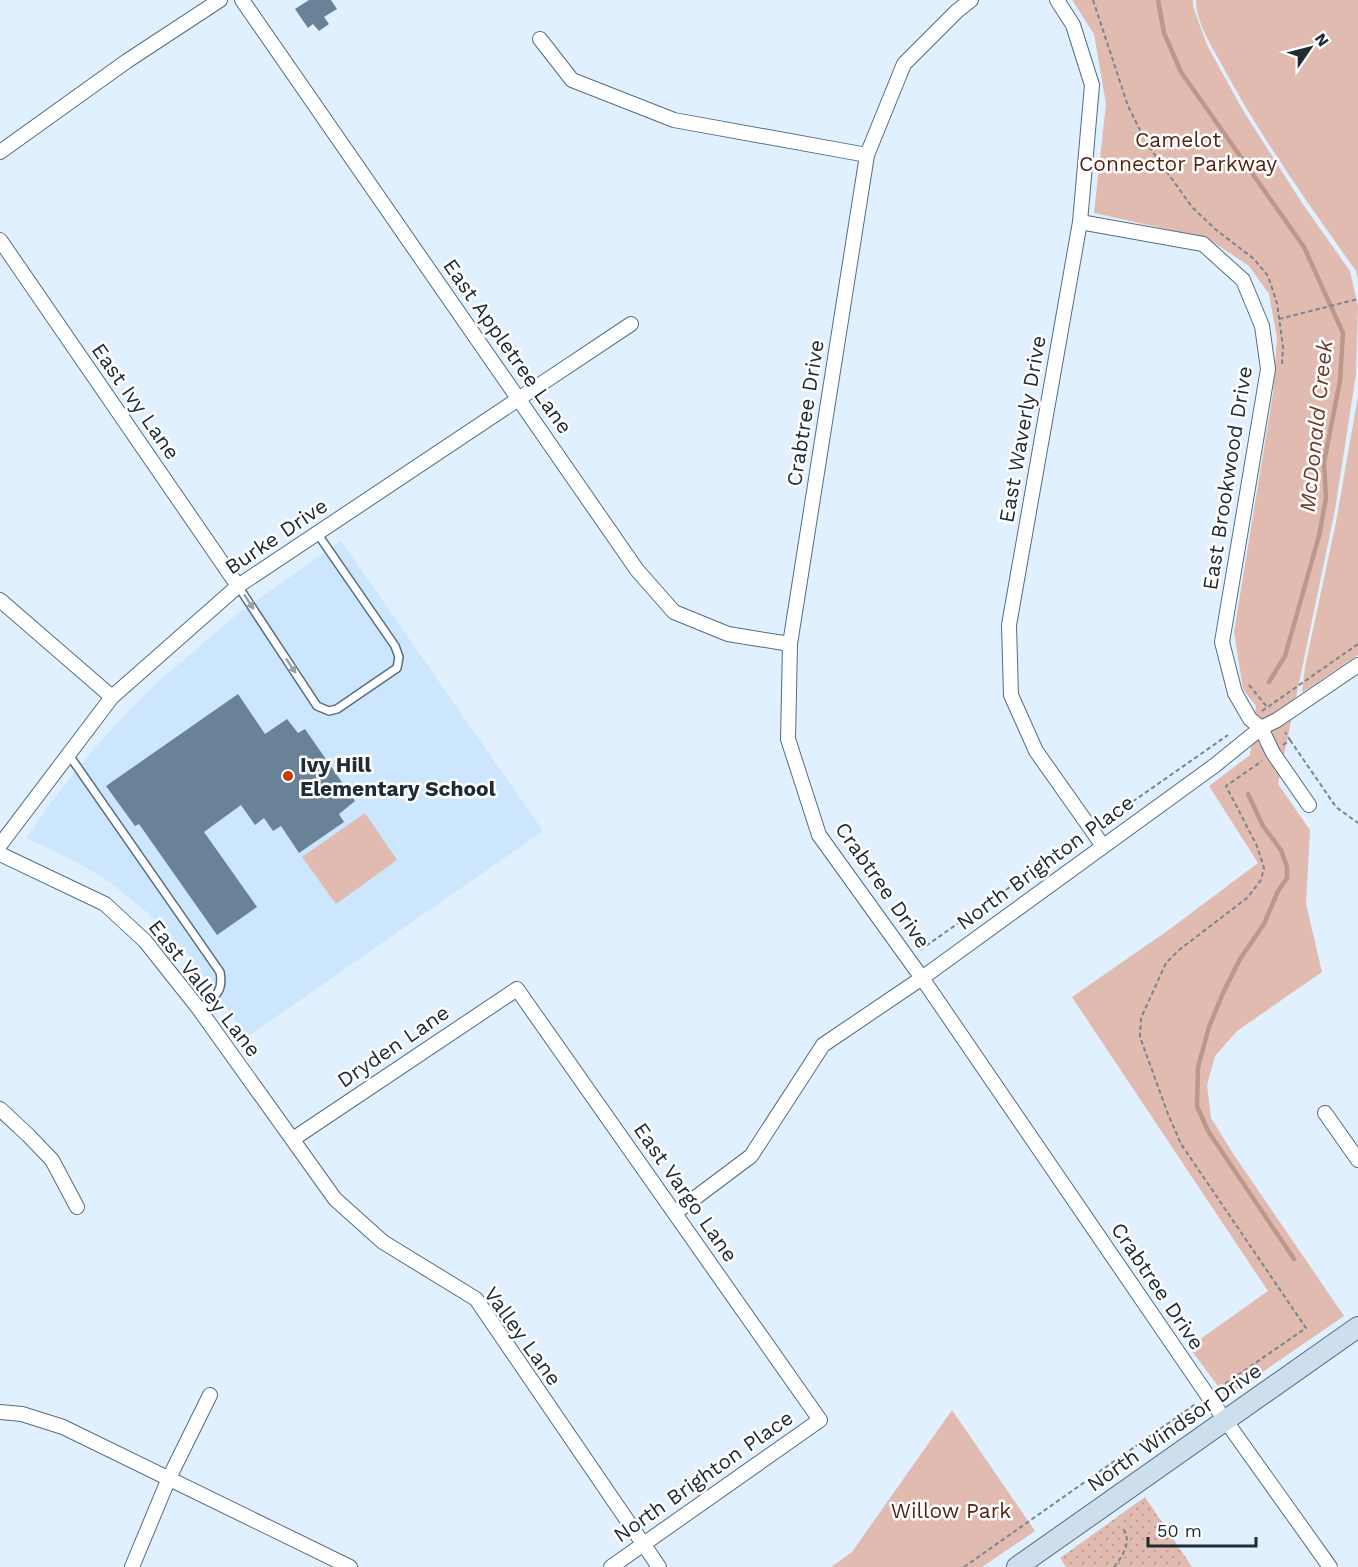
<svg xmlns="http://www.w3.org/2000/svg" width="1358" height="1567" font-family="'Work Sans',sans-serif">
<defs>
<pattern id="grass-dots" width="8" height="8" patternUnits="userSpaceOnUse" patternTransform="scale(1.5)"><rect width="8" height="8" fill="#e1bbaf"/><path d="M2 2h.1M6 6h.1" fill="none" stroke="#c1a197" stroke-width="1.8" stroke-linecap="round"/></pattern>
</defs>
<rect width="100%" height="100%" fill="#e0f0fe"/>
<polygon fill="#cce6fd" points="341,541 543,831 247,1037 186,952 148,913 107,880 71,859 26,838 55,797 89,755 115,725 160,680 236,615"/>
<polygon fill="url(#grass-dots)" points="1145,1497 1192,1567 1066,1567 1060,1558"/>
<g fill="#e1bbaf">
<polygon points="1072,0 1193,0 1193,6 1207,45 1244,112 1302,203 1350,271 1358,306 1356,374 1335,510 1278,784 1310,830 1306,904 1322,972 1237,1031 1215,1056 1207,1085 1211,1118 1234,1155 1344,1316 1226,1397 1189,1347 1268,1291 1072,997 1170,929 1258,863 1209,786 1250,755 1256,706 1243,689 1234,632 1273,393 1277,338 1269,294 1249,266 1207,238 1094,213 1106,104 1094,34"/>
<path d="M 1196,0 L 1358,0 L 1358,281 L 1356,271 C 1309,205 1262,139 1223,67 C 1213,48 1196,23 1196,0 Z"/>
<polygon points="1358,396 1358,655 1302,693 1305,667 1336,522"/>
<polygon points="365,813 397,860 336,904 302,857"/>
<polygon points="952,1410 1035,1531 982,1567 831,1567 852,1552"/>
</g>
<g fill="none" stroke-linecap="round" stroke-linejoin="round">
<g stroke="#bc978c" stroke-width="4.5">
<polyline points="1158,0 1164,33 1181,72 1304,247 1343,333 1340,381 1324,462 1326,498 1319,536 1285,656 1269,682"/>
<polyline points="1248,794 1263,826 1281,850 1287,867 1287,878 1278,891 1264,924 1240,959 1223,993 1209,1027 1198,1067 1197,1106 1208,1131 1294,1259"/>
</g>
</g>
<g fill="#6a8297">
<polygon points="309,0 331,0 337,9 324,17 329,24 319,31 313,24 308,28 295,9"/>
<polygon points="238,694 265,734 287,719 298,733 305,729 355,801 339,814 344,822 299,853 281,826 273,831 264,818 255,825 241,805 204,832 257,907 217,935 139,824 135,826 106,786"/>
</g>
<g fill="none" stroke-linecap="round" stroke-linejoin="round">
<defs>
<g id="service">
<polyline points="238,586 317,706 329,711 337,709 397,668 399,657 395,646 317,533"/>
<path d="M 69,755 L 220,972 C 224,993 214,997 199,1009"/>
</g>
<g id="minor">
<polyline points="242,0 637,570 674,612 728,634 790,644"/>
<polyline points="971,0 957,11 904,64 867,155 790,644 788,739 819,835 922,978 1208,1396 1330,1567"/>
<polyline points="1057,0 1073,25 1092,85 1080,222 1009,625 1011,695 1036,751 1103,846"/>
<polyline points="540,39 572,80 674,120 867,155"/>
<polyline points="0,152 127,61 220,0"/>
<polyline points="1080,222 1203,244 1243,280 1262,326 1268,369 1222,642 1235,693 1250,719 1261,728 1273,753 1309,805"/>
<polyline points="0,240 238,586"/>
<polyline points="0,600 112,697"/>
<polyline points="0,845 112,697 238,586 631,324"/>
<polyline points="0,854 105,904 145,941 199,1009 335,1199 383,1242 476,1299 659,1567"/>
<polyline points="0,1109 28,1135 52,1160 77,1207"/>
<polyline points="1325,1113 1358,1160"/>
<polyline points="293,1139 517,989 820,1420 611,1567"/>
<polyline points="675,1213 751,1156 823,1045 922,978 1214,766 1261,728 1277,720 1358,665"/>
<polyline points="0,1412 22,1414 63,1427 350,1567"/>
<polyline points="132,1567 169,1478 210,1395"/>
</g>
<polyline id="secondary" points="1017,1567 1358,1327"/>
</defs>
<use href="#service" stroke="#556d81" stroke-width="10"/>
<use href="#minor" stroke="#556d81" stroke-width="16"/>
<use href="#secondary" stroke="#556d81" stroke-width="22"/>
<g stroke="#788590" stroke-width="2" stroke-dasharray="4.5 3" stroke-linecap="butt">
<polyline points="1093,0 1128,106 1147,144 1192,207 1215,229 1254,259 1268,276 1277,303 1283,347 1282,364"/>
<polyline points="1279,319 1358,299"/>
<polyline points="1249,685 1268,708"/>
<polyline points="1262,711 1358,644"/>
<polyline points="1290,740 1336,807 1358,823"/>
<polyline points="1283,745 1290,740 1285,732"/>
<polyline points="1102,823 1228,735"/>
<polyline points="920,950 1080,838"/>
<polyline points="1219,1388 1306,1328 1181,1144 1168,1114 1140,1037 1141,1018 1166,963 1179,950 1247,898 1261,880 1264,868 1257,846 1226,786 1262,761"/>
<polyline points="964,1567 1197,1403"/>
<path d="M 1114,1567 C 1123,1555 1133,1542 1122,1527"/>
</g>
<use href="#service" stroke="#fff" stroke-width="7"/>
<use href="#minor" stroke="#fff" stroke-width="14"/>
<use href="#secondary" stroke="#cddeec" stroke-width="20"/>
</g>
<defs><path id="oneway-solid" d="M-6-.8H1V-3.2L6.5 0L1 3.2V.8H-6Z" transform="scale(1.5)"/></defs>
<g fill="#9ba0a4">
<use href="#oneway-solid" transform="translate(249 602) rotate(57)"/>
<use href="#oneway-solid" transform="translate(291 666) rotate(56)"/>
</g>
<circle fill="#c33b03" stroke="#fff" stroke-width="2" cx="288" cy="776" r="6"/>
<g text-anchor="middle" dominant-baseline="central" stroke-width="5" stroke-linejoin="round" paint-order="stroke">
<g font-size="21" fill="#552314" stroke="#fff">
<text x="1178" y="139">Camelot<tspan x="1178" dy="24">Connector Parkway</tspan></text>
<text x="951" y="1510">Willow Park</text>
</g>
<g font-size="21" fill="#212b34" stroke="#fff">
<text transform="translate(508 346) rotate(55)">East Appletree Lane</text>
<text transform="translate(136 401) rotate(55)">East Ivy Lane</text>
<text transform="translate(805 413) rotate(-81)">Crabtree Drive</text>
<text transform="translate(1022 429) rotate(-80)">East Waverly Drive</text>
<text transform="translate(1227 478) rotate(-81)">East Brookwood Drive</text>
<text transform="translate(276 536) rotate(-34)">Burke Drive</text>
<text transform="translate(1045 862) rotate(-36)">North Brighton Place</text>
<text transform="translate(883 885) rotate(55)">Crabtree Drive</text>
<text transform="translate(205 988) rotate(52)">East Valley Lane</text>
<text transform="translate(393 1046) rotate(-34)">Dryden Lane</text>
<text transform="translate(686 1192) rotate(55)">East Vargo Lane</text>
<text transform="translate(1158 1286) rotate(56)">Crabtree Drive</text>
<text transform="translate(523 1336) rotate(54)">Valley Lane</text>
<text transform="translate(1174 1427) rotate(-35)">North Windsor Drive</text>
<text transform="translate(703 1476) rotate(-35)">North Brighton Place</text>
</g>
<g font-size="21" font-weight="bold" fill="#212b34" stroke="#fff" text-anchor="start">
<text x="300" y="764">Ivy Hill<tspan x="300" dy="24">Elementary School</tspan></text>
</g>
<g font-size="22" font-style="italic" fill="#6e3a2a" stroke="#fff">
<text transform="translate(1316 426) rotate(-84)">McDonald Creek</text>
</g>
</g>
<g transform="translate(1310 48) rotate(55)" stroke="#ffffff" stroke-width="4.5" paint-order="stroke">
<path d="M0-4.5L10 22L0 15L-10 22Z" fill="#212b34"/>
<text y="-9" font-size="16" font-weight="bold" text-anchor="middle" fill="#212b34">N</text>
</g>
<path d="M1148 1537v9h108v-9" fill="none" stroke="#212b34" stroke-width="3"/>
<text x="1157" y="1537" font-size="18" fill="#212b34" stroke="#ffffff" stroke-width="4.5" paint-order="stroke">50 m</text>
</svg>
